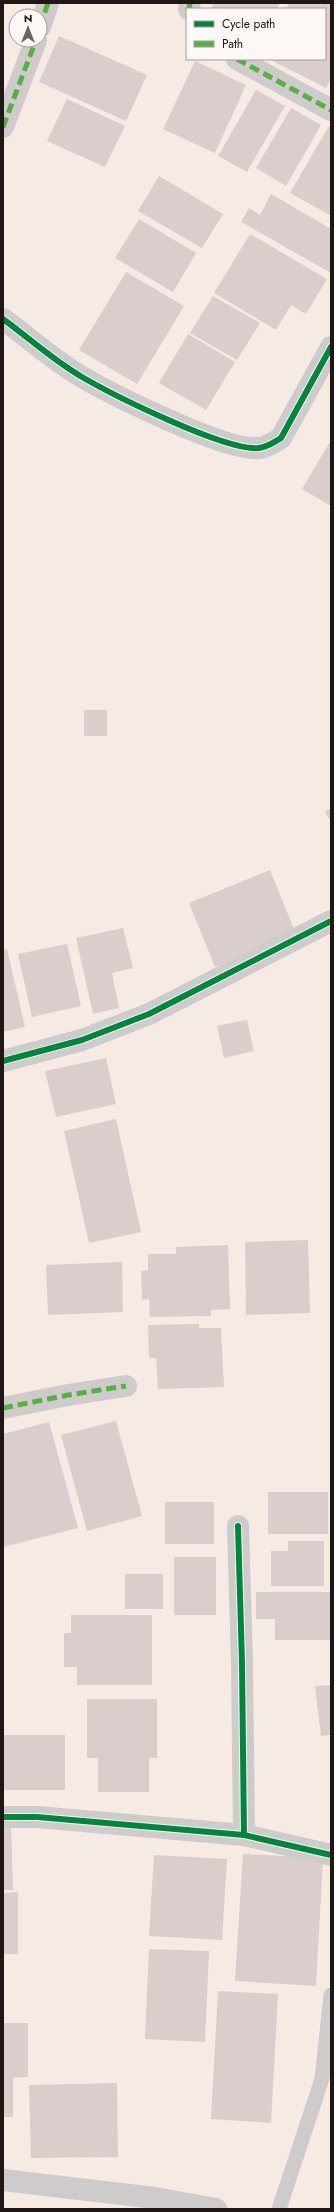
<svg xmlns="http://www.w3.org/2000/svg" width="334" height="2212" font-family="Jost,sans-serif">
<rect width="100%" height="100%" fill="#f6eae5"/>
<g fill="#d9cecb">
<polygon points="214,3 280,3 277,9 211,9"/>
<polygon points="289,3 331,3 331,79 326,88 269,59 325,59 325,9 286,9"/>
<polygon points="59,36 147,75 126,121 39,82"/>
<polygon points="195,61 246,85 215,153 163,129"/>
<polygon points="256,90 285,106 247,172 218,156"/>
<polygon points="67,99 125,126 105,167 47,141"/>
<polygon points="291,108 321,125 286,186 256,168"/>
<polygon points="329,126 331,127 330,215 290,193"/>
<polygon points="159,176 223,214 202,248 138,211"/>
<polygon points="271,194 331,229 331,273 241,222 249,208 260,215"/>
<polygon points="139,219 196,253 173,292 115,258"/>
<polygon points="250,234 327,279 306,314 291,305 276,330 214,293"/>
<polygon points="126,272 184,306 137,384 79,350"/>
<polygon points="213,296 260,323 237,360 190,333"/>
<polygon points="188,334 235,362 206,410 159,383"/>
<polygon points="331,440 331,506 302,489"/>
<rect x="84" y="710" width="23" height="26"/>
<polygon points="331,808 331,822 325,812"/>
<polygon points="270,870 296,934 215,967 189,903"/>
<polygon points="123,928 133,968 112,973 119,1008 93,1014 76,938"/>
<polygon points="67,944 81,1006 32,1017 18,954"/>
<polygon points="7,949 25,1027 3,1032 3,950"/>
<polygon points="247,1020 254,1051 224,1058 217,1026"/>
<polygon points="106,1058 116,1104 56,1117 45,1071"/>
<polygon points="116,1119 141,1232 89,1243 64,1131"/>
<polygon points="308,1240 310,1313 246,1315 245,1242"/>
<polygon points="228,1245 230,1309 211,1310 211,1316 150,1317 149,1299 142,1300 141,1271 148,1270 148,1254 176,1254 176,1247"/>
<polygon points="122,1262 123,1312 48,1315 46,1265"/>
<polygon points="199,1324 199,1328 221,1328 224,1387 158,1389 156,1358 149,1358 148,1325"/>
<polygon points="116,1421 142,1516 87,1531 61,1435"/>
<polygon points="49,1422 78,1528 3,1547 3,1434"/>
<rect x="268" y="1492" width="60" height="42"/>
<rect x="165" y="1502" width="49" height="42"/>
<polygon points="288,1541 324,1541 324,1586 271,1586 271,1551 288,1551"/>
<rect x="174" y="1557" width="42" height="58"/>
<rect x="125" y="1574" width="38" height="35"/>
<polygon points="256,1592 331,1592 331,1640 275,1640 275,1619 256,1619"/>
<polygon points="71,1615 152,1615 152,1685 77,1685 77,1667 64,1667 64,1633 71,1633"/>
<polygon points="331,1685 331,1735 321,1736 315,1686"/>
<polygon points="87,1699 157,1699 157,1758 149,1758 149,1792 98,1792 98,1758 87,1758"/>
<rect x="3" y="1735" width="62" height="55"/>
<polygon points="3,1822 11,1822 13,1890 3,1890"/>
<polygon points="243,1854 323,1858 316,1986 235,1981"/>
<polygon points="154,1855 227,1859 222,1940 149,1936"/>
<polygon points="18,1892 18,1954 3,1954 3,1893"/>
<polygon points="149,1949 209,1951 205,2042 145,2039"/>
<polygon points="218,1991 278,1994 271,2123 211,2119"/>
<polygon points="3,2023 28,2023 28,2077 13,2078 13,2117 3,2117"/>
<polygon points="117,2083 118,2157 31,2158 29,2085"/>
</g>
<g fill="none" stroke-linecap="round" stroke-linejoin="round">
<polyline stroke="#cfcbca" stroke-width="15" points="279,2209 322,2079 331,1995"/>
<g stroke="#cfcbca" stroke-width="22">
<polyline points="189,9 190,3"/>
<polyline points="40,27 48,3"/>
<polyline points="237,59 331,110"/>
<polyline points="3,127 36,40"/>
<path d="M 3,319 C 29,338 54,361 82,377 C 113,395 227,452 259,448 C 267,447 275,442 281,438 L 331,347"/>
<polyline points="3,1061 82,1040 149,1014 331,921"/>
<polyline points="3,1408 68,1395 126,1386"/>
<polyline points="238,1526 242,1663 244,1835"/>
<polyline points="3,1817 37,1817 244,1835 331,1855"/>
<polyline points="3,2180 155,2198 216,2209"/>
</g>
<g stroke="#55b144" stroke-width="5" stroke-dasharray="10 5" stroke-linecap="butt">
<polyline points="189,9 190,3"/>
<polyline points="40,27 48,3"/>
<polyline points="237,59 331,110"/>
<polyline points="3,127 36,40"/>
<polyline points="3,1408 68,1395 126,1386"/>
</g>
<defs>
<g id="cycleway">
<path d="M 3,319 C 29,338 54,361 82,377 C 113,395 227,452 259,448 C 267,447 275,442 281,438 L 331,347"/>
<polyline points="3,1061 82,1040 149,1014 331,921"/>
<polyline points="238,1526 242,1663 244,1835"/>
<polyline points="3,1817 37,1817 244,1835 331,1855"/>
</g>
</defs>
<use href="#cycleway" stroke="#fdf7f6" stroke-width="8"/>
<use href="#cycleway" stroke="#00873e" stroke-width="6"/>
</g>
<rect width="334" height="2212" fill="none" stroke="#201714" stroke-width="8"/>
<rect x="186" y="8" width="140" height="52" fill="#fdf7f6" stroke="#a59d9c"/>
<rect x="194" y="21" width="20" height="6" fill="#00873e" stroke="#a59d9c"/>
<text x="222" y="28" font-size="12" fill="#201714">Cycle path</text>
<rect x="194" y="41" width="20" height="6" fill="#55b144" stroke="#a59d9c"/>
<text x="222" y="48" font-size="12" fill="#201714">Path</text>
<g transform="translate(28 28)"><circle r="19" fill="#fdf7f6" stroke="#a59d9c"/>
<path d="M0-3L7 15L0 10L-7 15Z" fill="#6b615d"/>
<text y="-6" font-size="11" font-weight="bold" text-anchor="middle" fill="#201714">N</text>
</g>
</svg>
